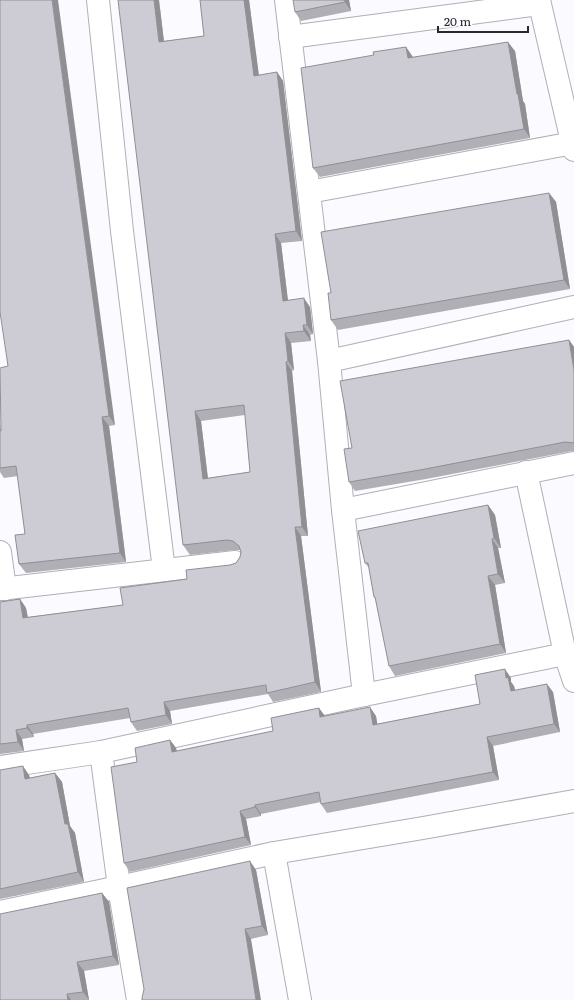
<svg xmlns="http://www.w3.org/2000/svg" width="574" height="1000" font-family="Literata,serif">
<rect width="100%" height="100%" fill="#fbfaff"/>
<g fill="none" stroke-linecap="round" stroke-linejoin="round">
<defs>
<g id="street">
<polyline points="98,0 122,231 164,570"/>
<polyline points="286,0 329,361 343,510 364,695"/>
<polyline points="539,0 574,150"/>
<polyline points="290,37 539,4"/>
<polyline points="309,192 573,143"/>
<polyline points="329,361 574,307"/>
<polyline points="526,472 565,654 574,681"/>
<polyline points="343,510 574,463"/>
<polyline points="0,552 5,589"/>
<polyline points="0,589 235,562"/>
<polyline points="101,752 119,887 274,853 423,828 574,801"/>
<polyline points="0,767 101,752 364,695 565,654"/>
<polyline points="274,853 300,1000"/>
<polyline points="0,912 119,887 138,1000"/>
</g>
</defs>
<use href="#street" stroke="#afafb6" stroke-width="24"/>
<use href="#street" stroke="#fff" stroke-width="22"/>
</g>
<g fill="#b0afb6" fill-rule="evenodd">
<polygon points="0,0 115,425 109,426 126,562 26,573 19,564 25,534 18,476 4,478 0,472 0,431 8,366"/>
<path d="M 159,0 L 164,41 L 204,36 L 200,0 L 249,0 L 259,75 L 277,72 L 283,81 L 302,241 L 281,243 L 288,300 L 310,307 L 313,334 L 310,335 L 311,341 L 291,343 L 294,370 L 292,371 L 308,536 L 301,536 L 321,692 L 273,702 L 268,694 L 170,711 L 172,724 L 137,731 L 131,722 L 130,718 L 33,734 L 34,737 L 22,739 L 24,751 L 0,754 L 0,602 L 20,599 L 26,608 L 28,617 L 123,605 L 187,579 L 230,565 L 236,563 L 240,557 L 241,551 L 240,550 L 234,550 L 190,555 L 183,545 ZM 245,415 L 250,472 L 208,478 L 201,421 Z"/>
<polygon points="349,0 351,11 301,21 295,12"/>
<polygon points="406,47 413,57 515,51 523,101 525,104 530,138 320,177 313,168 374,55"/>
<polygon points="549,193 556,202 570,289 338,330 331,320 331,293"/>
<polygon points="569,340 574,347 574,451 572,451 426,479 355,491 349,482"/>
<polygon points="488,505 495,515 501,548 498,548 505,583 495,585 506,653 395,676 389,666 376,600 374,597 369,568 365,563"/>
<polygon points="511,678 511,682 514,686 515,690 553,692 560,732 493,746 499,780 327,813 321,804 321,802 261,814 261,816 246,819 251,845 130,872 124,863 137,762 170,740 176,748 177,751 273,731 319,708 324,716 376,716 377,724 480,704"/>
<polygon points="0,770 29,775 30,778 55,773 62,782 70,826 75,833 84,882 0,899"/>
<polygon points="256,870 268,935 251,939 142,1000"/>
<polygon points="102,893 109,902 119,965 84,971 89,1000 0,1000"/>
</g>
<g fill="#908f94">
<polygon points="52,0 58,0 115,425 109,416"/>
<polygon points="154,0 159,0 165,51 159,42"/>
<polygon points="244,0 249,0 260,85 254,76"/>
<polygon points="344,0 349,0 351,11 345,2"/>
<polygon points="508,42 515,51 523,101 525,104 530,138 524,129 517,94"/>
<polygon points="406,47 412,56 414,68 408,58"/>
<polygon points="277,72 283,81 302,241 296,231"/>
<polygon points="549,193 556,202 570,289 564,280"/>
<polygon points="275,234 281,243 289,310 283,301"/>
<polygon points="304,298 310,307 313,334 307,325"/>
<polygon points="303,325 310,335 311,341 304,331"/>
<polygon points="285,333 291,343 294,370 288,361"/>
<polygon points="569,340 574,347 574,370"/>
<polygon points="286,362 292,371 308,536 302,527"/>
<polygon points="195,411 201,421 209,488 203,479"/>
<polygon points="102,417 109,426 126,562 120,553"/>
<polygon points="488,505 495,515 501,548 494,538"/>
<polygon points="295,527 301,536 321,692 315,682"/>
<polygon points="492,539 498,548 505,583 498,574"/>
<polygon points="488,576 495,585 506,653 500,644"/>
<polygon points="20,599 26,608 29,627 23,618"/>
<polygon points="505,669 511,678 511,682 514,686 517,700 511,691 506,678"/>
<polygon points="547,684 553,692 560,732 554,724"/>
<polygon points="164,702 170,711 172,724 166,715"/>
<polygon points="370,707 376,716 379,734 373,725"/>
<polygon points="319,708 325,716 320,717"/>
<polygon points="27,725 33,734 34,737 27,728"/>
<polygon points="16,730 22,739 24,751 18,742"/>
<polygon points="487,737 493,746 499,780 493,772"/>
<polygon points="170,740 176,748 178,760 172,752"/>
<polygon points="23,766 29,775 32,788 25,779"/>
<polygon points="55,773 62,782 70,826 75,833 84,882 78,872 65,824"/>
<polygon points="255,805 261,814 261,816 255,807"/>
<polygon points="240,811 246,819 251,845 245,837"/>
<polygon points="250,861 256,870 268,935 262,926"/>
<polygon points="102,893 109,902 119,965 113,956"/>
<polygon points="245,929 251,939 261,1000 256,1000"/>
<polygon points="77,962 84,971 89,1000 83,992"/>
<polygon points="67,994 71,1000 68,1000"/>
</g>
<g fill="#cdccd4" stroke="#908f94" fill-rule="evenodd">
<polygon points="0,0 52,0 109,416 102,417 120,553 19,564 15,535 25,534 16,466 0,468 0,431 1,431 0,368 8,366 0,312"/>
<path d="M 118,0 L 154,0 L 159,42 L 204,36 L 200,0 L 244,0 L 254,76 L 277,72 L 296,231 L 275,234 L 283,301 L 304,298 L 307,325 L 303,325 L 304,331 L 285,333 L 288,361 L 286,362 L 302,527 L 295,527 L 315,682 L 267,693 L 266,685 L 164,702 L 166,715 L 131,722 L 128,708 L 27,725 L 27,728 L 16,730 L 18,742 L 0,744 L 0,602 L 20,599 L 23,618 L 123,605 L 120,588 L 187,579 L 186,570 L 230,565 L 236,563 L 240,557 L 241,552 L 239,546 L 233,541 L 227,540 L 183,545 ZM 244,405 L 250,472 L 203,479 L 195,411 Z"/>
<polygon points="293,0 344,0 345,2 295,12"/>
<polygon points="508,42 517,94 518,94 524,129 313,168 301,68 374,55 373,52 406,47 408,58"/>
<polygon points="549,193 564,280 331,320 328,293 331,293 321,232"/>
<polygon points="569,340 574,370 574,443 565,442 420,470 349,482 344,449 352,448 340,381"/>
<polygon points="488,505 494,538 492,539 498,574 488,576 500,644 389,666 375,597 374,597 368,563 365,563 358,531"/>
<polygon points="505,669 506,678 508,677 511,691 547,684 554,724 487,737 493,772 321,804 319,792 255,805 255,807 240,811 245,837 124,863 111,767 137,762 135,748 170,740 172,752 273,731 271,718 319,708 320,717 370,707 373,725 480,704 475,675"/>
<polygon points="23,766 25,779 55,773 65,824 68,824 78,872 0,889 0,770"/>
<polygon points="250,861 262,926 245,929 256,1000 258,999 258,1000 142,1000 142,998 144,989 127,888"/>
<polygon points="102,893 113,956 77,962 83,992 67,994 68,1000 0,1000 0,914"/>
</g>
<path d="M438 26v6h90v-6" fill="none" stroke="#29282b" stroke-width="2"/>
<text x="444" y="26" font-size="12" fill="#29282b" stroke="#fbfaff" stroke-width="3" paint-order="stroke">20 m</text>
</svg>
